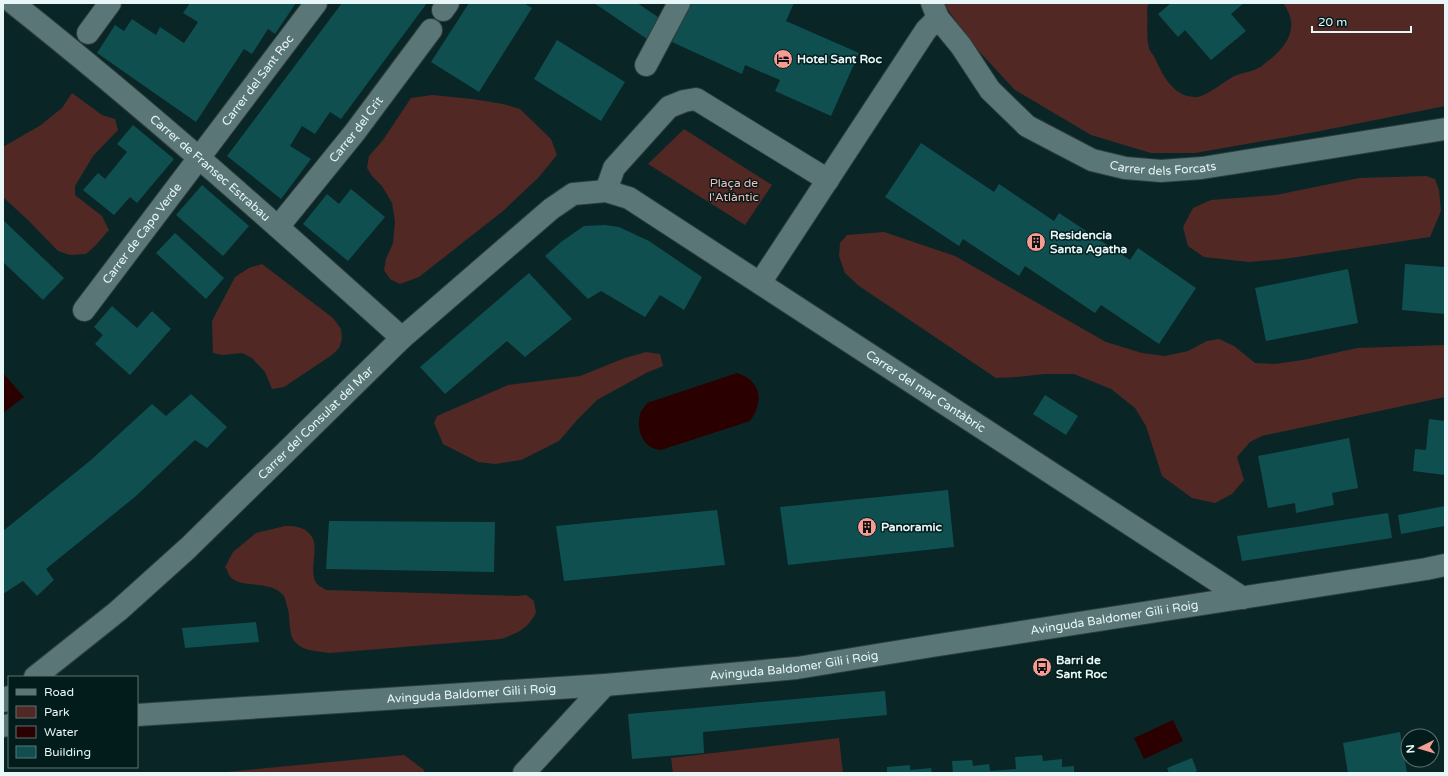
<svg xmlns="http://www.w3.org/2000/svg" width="1448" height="776" font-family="'Varela Round',sans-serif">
<rect width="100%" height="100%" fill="#0a2526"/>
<g fill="#522825">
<path d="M 943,3 L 1149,3 L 1147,8 C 1148,20 1146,37 1149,48 C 1150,51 1153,55 1155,58 C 1162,74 1173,96 1194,97 C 1205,98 1222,83 1231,78 C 1239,73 1247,73 1254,70 C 1261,68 1266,62 1272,58 C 1290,42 1299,25 1283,3 L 1445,3 L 1445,106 L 1315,132 L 1195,153 L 1151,153 L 1091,135 L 1015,90 L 974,46 Z"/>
<polygon points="72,93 102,115 115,119 118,130 93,156 75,186 75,195 102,216 109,230 96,245 86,254 70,255 58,251 29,221 3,197 3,147 41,125 62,108"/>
<polygon points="432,95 472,99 503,104 520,109 551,139 557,155 538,178 503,211 419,277 400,284 390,279 384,270 386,259 393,243 395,221 392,203 382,186 372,176 367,168 369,156 383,140 411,98"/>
<polygon points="684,129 772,185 745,225 648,164"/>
<polygon points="1426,176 1435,179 1439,190 1441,211 1430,237 1284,259 1249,262 1204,257 1188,246 1183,227 1193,208 1211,200 1276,195 1359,178"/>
<polygon points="884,232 955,256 1106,342 1142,353 1165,356 1188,351 1207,341 1219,339 1234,346 1255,363 1275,364 1303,360 1357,348 1445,345 1445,397 1262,436 1250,442 1237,457 1244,480 1232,494 1215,503 1192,498 1162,476 1146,426 1135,408 1111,389 1074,374 1044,374 1017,377 996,378 859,286 845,273 839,256 840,243 847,235"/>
<polygon points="262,264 333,318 341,329 342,339 339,348 332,355 284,387 272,389 265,372 252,358 242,353 222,355 213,353 212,321 235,277 249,268"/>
<polygon points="646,352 660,354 663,366 646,373 597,400 578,419 559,441 521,460 495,464 478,462 443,444 434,423 437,416 508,385 580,376 625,358"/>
<path d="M 285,526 C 290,526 296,526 301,528 C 328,539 304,569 318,585 C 320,587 324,588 326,590 L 516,596 L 526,595 L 534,601 L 536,613 C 527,629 518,633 501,639 L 330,653 C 316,651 295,651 291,634 C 289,626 290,618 288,609 C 286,605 286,598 283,595 C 269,579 239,590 229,575 C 228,573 227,569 225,567 L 233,552 L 256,533 Z"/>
<polygon points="839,738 843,773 673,773 671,758"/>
<polygon points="404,755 424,770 424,773 216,773"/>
</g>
<g fill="#2b0001">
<polygon points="3,373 24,397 3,413"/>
<path d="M 737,373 C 762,381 764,402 750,421 L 661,450 C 643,449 636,430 640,414 C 641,410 645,407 647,403 Z"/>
<polygon points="1173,720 1183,741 1144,759 1134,738"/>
</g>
<g fill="#0f4f50">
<polygon points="190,3 296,3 275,34 268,29 252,54 244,49 196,122 97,53 115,25 124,31 132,19 156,35 160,27 184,43 198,22 183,13"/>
<polygon points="342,3 427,3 341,119 330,112 315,134 302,126 290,146 311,159 281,199 227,156"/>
<polygon points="469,3 524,3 532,8 479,92 431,62"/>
<polygon points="594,3 637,3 661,19 647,39"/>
<polygon points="690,3 794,3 786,21 859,53 831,116 775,91 780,80 745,65 742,74 672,42"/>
<polygon points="1171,3 1244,3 1231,14 1246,31 1211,60 1185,30 1178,37 1158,14"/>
<polygon points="557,40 625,82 601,121 534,79"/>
<polygon points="133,125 174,159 137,203 130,197 114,215 83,190 98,173 105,179 127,152 117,144"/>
<polygon points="921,143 994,192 999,184 1054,221 1059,213 1130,260 1138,248 1196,288 1159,344 1101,305 1095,313 1025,266 1019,276 963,239 959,246 885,197"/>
<polygon points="202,185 249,226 223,256 176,215"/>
<polygon points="351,189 385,217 348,261 303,224 327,194 339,204"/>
<polygon points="3,220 64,278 43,300 3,262"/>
<polygon points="605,225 619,227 649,241 702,277 684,310 660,295 645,317 601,291 588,299 545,256 561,242 584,226"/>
<polygon points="175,233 224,278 206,299 156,253"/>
<polygon points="1405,264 1445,267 1445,314 1402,310"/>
<polygon points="1348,269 1358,323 1266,341 1255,288"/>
<polygon points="529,273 572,319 525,357 507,341 445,394 420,367"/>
<polygon points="112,306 137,328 152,311 171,329 130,375 95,344 103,335 94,327"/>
<polygon points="191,394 227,427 207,448 195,440 136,496 46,569 54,580 37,596 23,581 3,594 3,531 91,460 152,404 166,416"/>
<polygon points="1045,395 1078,416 1066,435 1033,414"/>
<polygon points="1429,419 1445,421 1445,475 1413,471 1415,449 1426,450"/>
<polygon points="1349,438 1358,488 1332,493 1334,505 1296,513 1295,503 1268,508 1258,456"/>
<polygon points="948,490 954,547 788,565 780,507"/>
<polygon points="1445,506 1445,526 1401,534 1398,515"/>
<polygon points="717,510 725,565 564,581 556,526"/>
<polygon points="1388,513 1392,538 1242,561 1237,536"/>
<polygon points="329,521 495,522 494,572 326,569"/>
<polygon points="256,622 259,642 185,648 182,628"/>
<polygon points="885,691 887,715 703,732 704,753 632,759 628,714"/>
<polygon points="1400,732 1407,773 1348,773 1343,743"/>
<polygon points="1042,755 1043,761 1062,759 1062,767 1074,766 1074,773 953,773 952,761 972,760 973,766 989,764 990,771 1016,769 1015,757"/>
<polygon points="1192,758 1197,771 1192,773 1169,773 1167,768"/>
<polygon points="910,765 910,770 931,768 932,773 887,773 887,767"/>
</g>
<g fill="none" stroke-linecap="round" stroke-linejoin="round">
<defs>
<g id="street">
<path id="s1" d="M 13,3 C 148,110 275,224 402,338"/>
<path id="s2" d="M 932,3 L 938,18 L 961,46 L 990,90 L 1027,126 L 1092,160 L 1125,168 L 1161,171 L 1202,168 L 1445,129"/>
<polyline points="443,10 448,3"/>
<polyline points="88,33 110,3"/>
<polyline points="646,65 679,3"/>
<polyline points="606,191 614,168 669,107 684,101 696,99 828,180"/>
<path id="s3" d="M 278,227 L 355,132 L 431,30"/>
<polyline points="760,283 926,30 938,18"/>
<path id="s4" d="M 84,310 L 316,3"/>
<path id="s5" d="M 35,677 L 118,611 L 188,548 L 402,338 L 551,209 L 573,194 L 606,191 L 629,198 L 1243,598"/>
<polyline points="3,701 9,697"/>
<polyline points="524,773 605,685"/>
</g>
<g id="secondary">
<path id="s6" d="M 137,715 L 605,685 L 797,668 L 932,646 L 1426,569 L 1445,565"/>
<polyline points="3,726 9,725"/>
</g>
</defs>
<use href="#street" stroke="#2e3c3d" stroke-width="24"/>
<use href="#secondary" stroke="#2e3c3d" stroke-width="24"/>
<use href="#street" stroke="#5a7676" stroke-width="22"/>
<use href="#secondary" stroke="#5a7676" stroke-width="22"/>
</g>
<defs>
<symbol id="hotel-disc" viewBox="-11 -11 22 22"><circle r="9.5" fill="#f59c95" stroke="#021c1c"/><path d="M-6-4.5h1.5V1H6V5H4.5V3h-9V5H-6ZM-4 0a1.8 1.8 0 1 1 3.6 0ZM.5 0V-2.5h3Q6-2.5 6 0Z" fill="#111"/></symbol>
<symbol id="building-disc" viewBox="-11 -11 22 22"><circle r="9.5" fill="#f59c95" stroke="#021c1c"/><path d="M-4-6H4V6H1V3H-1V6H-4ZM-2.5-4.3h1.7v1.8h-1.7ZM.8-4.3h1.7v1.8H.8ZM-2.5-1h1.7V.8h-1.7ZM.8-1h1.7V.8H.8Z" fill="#111"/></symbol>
<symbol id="bus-disc" viewBox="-11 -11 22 22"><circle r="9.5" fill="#f59c95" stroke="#021c1c"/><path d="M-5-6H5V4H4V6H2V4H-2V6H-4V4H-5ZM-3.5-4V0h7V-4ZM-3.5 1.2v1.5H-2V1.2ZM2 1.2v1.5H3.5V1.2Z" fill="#111"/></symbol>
</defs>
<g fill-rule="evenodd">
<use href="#hotel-disc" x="772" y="48" width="22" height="22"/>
<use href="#building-disc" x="1025" y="231" width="22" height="22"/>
<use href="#building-disc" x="856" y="516" width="22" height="22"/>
<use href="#bus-disc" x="1031" y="656" width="22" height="22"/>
</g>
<g text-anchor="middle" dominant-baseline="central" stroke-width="3" stroke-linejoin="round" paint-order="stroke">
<g font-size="12" font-weight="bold" fill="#e7f6f6" stroke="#021c1c" text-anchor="start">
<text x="797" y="59">Hotel Sant Roc</text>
<text x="1050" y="235">Residencia<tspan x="1050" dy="14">Santa Agatha</tspan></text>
<text x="881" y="527">Panoramic</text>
<text x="1056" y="660">Barri de<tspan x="1056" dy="14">Sant Roc</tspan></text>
</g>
<g font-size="12" fill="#e7f6f6" stroke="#021c1c">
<text stroke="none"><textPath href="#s4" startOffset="288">Carrer del Sant Roc</textPath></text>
<text stroke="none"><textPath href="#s3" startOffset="125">Carrer del Crit</textPath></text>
<text stroke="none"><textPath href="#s2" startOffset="302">Carrer dels Forcats</textPath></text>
<text stroke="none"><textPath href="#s1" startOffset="257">Carrer de Fransec Estrabau</textPath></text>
<text stroke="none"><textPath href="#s4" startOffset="96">Carrer de Capo Verde</textPath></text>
<text stroke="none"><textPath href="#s5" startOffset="1135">Carrer del mar Cantàbric</textPath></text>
<text stroke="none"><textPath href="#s5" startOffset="379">Carrer del Consulat del Mar</textPath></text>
<text stroke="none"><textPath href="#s6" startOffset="983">Avinguda Baldomer Gili i Roig</textPath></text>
<text stroke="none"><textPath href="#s6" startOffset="659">Avinguda Baldomer Gili i Roig</textPath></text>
<text stroke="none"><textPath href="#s6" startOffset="335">Avinguda Baldomer Gili i Roig</textPath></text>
</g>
<g font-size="12" fill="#fcb9b3" stroke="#021c1c">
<text x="734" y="183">Plaça de<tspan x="734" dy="14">l'Atlàntic</tspan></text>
</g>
</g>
<rect width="1448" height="776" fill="none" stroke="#e7f6f6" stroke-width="8"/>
<rect x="8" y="676" width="130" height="92" fill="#021c1c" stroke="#5e7373"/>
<rect x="16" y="689" width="20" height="6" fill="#5a7676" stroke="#5e7373"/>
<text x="44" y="696" font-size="12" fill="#e7f6f6">Road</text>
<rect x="16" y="706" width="20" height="12" fill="#522825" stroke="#5e7373"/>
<text x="44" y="716" font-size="12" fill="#e7f6f6">Park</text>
<rect x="16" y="726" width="20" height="12" fill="#2b0001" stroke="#5e7373"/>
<text x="44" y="736" font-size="12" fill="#e7f6f6">Water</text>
<rect x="16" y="746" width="20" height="12" fill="#0f4f50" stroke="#5e7373"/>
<text x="44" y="756" font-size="12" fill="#e7f6f6">Building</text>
<g transform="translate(1420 748) rotate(265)"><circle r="19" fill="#021c1c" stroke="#5e7373"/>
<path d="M0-3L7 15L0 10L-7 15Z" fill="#f59c95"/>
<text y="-6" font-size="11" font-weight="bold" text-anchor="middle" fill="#e7f6f6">N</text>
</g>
<path d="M1312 26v6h99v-6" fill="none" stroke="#e7f6f6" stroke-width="2"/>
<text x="1318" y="26" font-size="12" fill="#e7f6f6" stroke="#021c1c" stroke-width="3" paint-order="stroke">20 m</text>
</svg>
